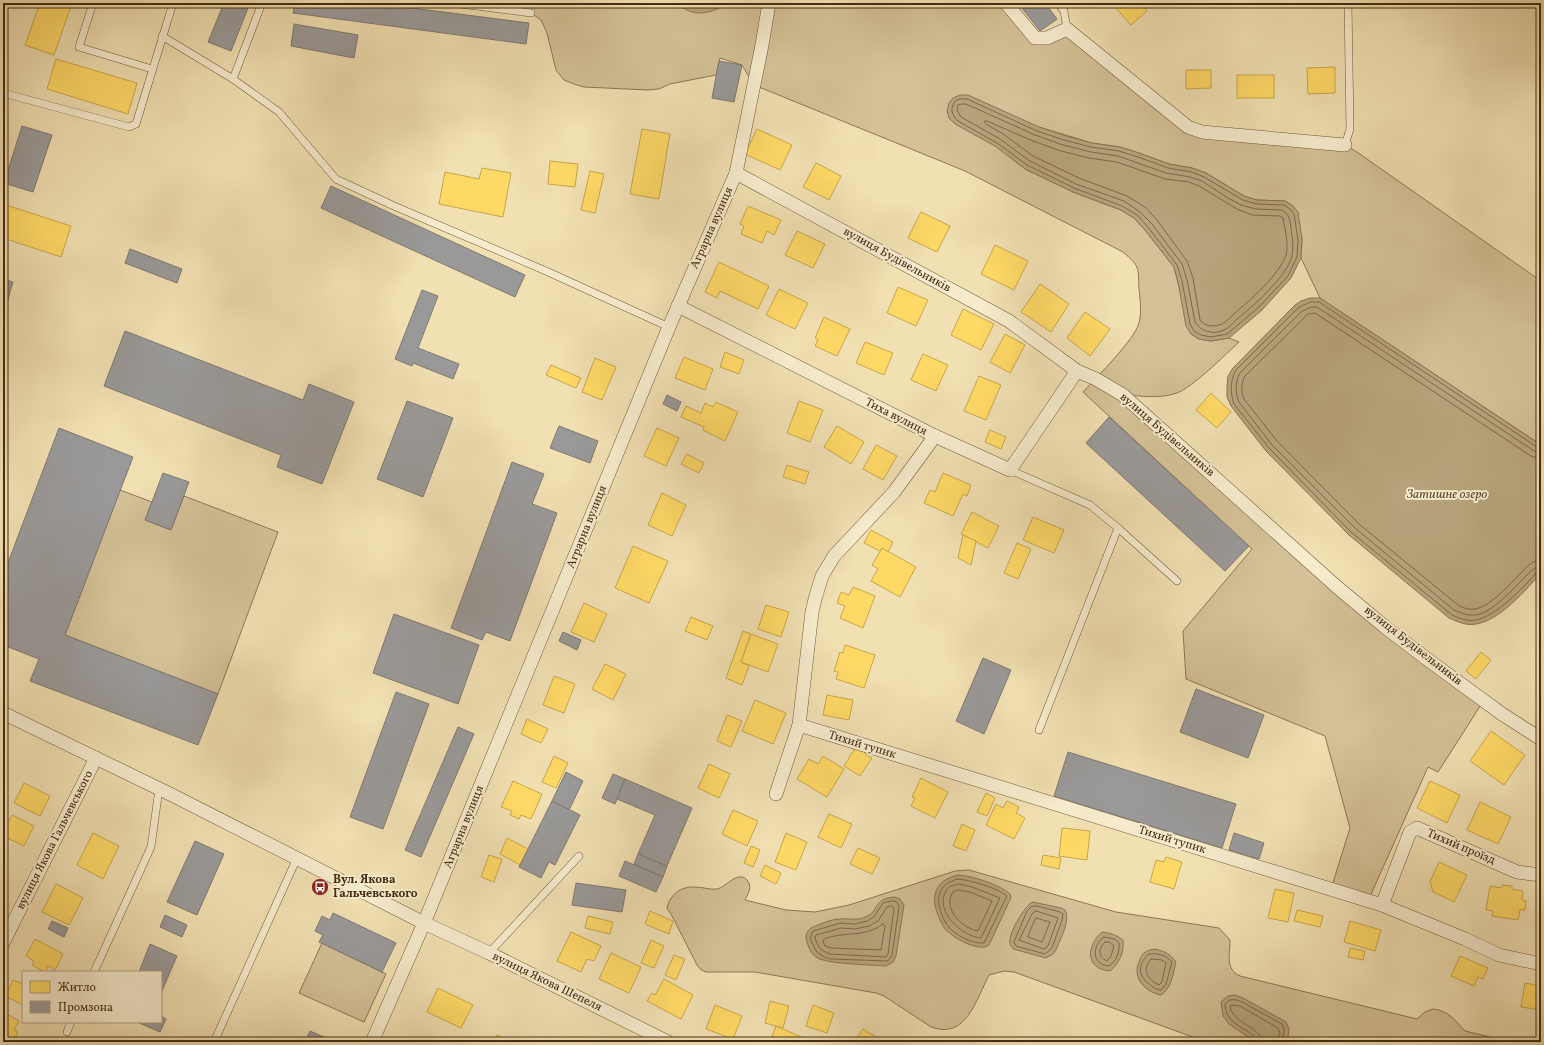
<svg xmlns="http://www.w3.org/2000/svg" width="1544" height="1045" font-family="Vollkorn,serif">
<rect width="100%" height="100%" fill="#f1e0b2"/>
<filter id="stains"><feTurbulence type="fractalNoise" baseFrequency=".005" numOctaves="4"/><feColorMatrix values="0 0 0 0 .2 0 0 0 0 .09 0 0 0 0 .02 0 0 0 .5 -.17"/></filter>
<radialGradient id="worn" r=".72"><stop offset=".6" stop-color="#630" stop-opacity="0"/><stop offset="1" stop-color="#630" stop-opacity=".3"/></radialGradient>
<g fill="#d4c197" stroke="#8d7654">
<path d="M 452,3 L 1006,3 L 1035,38 L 1067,29 L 1188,127 L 1345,145 L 1357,152 L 1541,281 L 1541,445 L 1320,298 L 1301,258 L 1302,239 L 1293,206 L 1285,201 L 1257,200 L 1244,196 L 1206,173 L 1192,168 L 1169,164 L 1139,153 L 1120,147 L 1092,143 L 1039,127 L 1025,169 L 1073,192 L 1121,210 L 1134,218 L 1145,230 L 1174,267 L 1191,334 L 1199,339 L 1211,341 L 1229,338 L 1239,342 C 1225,355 1193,387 1177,393 C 1160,399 1141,396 1124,395 L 1337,587 L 1484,700 L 1438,772 L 1428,767 L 1368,901 L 1331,889 L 1350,828 L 1325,736 L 1186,679 L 1183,631 L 1252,549 L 1083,392 C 1096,378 1135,339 1139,323 C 1142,313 1140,299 1139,289 C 1138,266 1140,267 1123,252 L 965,171 L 754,85 L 742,65 L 720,58 L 716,75 L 670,84 L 659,89 L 648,90 L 584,87 L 574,84 L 564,80 L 556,70 L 547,33 L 541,20 L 531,13 Z"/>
<polygon points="120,490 152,502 145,520 171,530 184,496 278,532 218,694 65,635"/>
<path d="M 969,870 L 1116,912 L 1219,928 L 1230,940 C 1230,955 1225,969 1240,976 L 1417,1019 L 1425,1012 L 1433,1009 L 1439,1010 L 1446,1013 L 1453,1018 L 1465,1031 L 1511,1042 L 1203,1042 L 1190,1036 L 1014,972 L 1004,971 L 989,975 C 976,1000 966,1040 931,1027 L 884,996 L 876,993 L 755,972 L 706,972 L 701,970 L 697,965 L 671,914 L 667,909 C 669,895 681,886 695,887 C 703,887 710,890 717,889 C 726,887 738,870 747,880 C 753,887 748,893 745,900 L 786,910 L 815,912 L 849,905 L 955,871 Z"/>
<polygon points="322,943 386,974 364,1022 299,993"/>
</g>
<g fill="#b7a37b" stroke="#8a7351">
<path d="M 674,3 L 725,3 C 719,11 701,15 692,12 C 685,10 680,5 674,3 Z"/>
<polygon points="960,95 968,95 1039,127 1066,136 1092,143 1120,147 1139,153 1169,164 1192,168 1206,173 1244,196 1257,200 1285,201 1293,206 1298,212 1302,239 1301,258 1291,278 1262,310 1229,338 1211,341 1199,339 1191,334 1186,326 1178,282 1174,267 1145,230 1134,218 1121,210 1073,192 1025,169 995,146 955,124 949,118 947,111 949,103 953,98"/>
<path d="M 1310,298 L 1320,298 L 1541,445 L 1541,573 C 1526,590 1499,621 1476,624 C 1467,626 1458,622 1449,618 L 1349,535 L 1266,451 L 1231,406 L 1227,397 L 1227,386 L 1228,376 L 1233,368 L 1295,305 L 1301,301 Z"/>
<path d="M 958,875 C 972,876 999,884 1010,894 L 1011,898 L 1009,902 L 989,945 C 979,953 952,937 945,929 C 942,925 940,920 938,915 C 930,895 936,880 958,875 Z"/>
<path d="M 894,897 L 900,899 L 904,905 L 896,956 L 893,962 L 886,966 C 873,965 824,964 816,957 C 812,954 809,949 808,945 C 805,938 805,933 811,928 C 820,924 831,919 841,919 C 849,918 857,921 865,917 C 880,912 872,899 894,897 Z"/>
<path d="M 1033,902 L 1061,908 L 1065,910 C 1071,921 1060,939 1056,950 L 1053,954 L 1046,958 L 1013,949 C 1011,946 1009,944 1010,940 C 1010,931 1025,905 1033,902 Z"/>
<path d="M 1102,932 C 1111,933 1116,935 1123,940 C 1124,952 1120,963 1110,971 C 1085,969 1086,946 1102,932 Z"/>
<path d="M 1155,949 C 1164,951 1170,954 1176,962 C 1173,973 1172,988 1161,995 C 1145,992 1132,978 1139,962 C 1142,953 1146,950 1155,949 Z"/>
<polygon points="1235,995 1243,998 1286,1022 1289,1029 1288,1038 1283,1042 1257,1042 1251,1039 1229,1024 1223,1016 1221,1002 1228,996"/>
</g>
<g fill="#ffd966" stroke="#c8a54c">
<polygon points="40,3 72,3 54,55 25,45"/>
<polygon points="1115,3 1140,3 1147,11 1131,25 1113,5"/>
<polygon points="56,59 137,83 128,114 47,89"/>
<polygon points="1335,67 1335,93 1308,94 1307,68"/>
<polygon points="1186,70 1211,70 1211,88 1186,89"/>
<rect x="1237" y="75" width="37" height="23"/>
<polygon points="642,129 670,134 659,199 630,194"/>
<polygon points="757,129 792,145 780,170 745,154"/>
<polygon points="550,161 578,164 575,187 548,184"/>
<polygon points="816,163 841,176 829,200 803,187"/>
<polygon points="482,168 511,173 503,217 439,204 445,172 479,179"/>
<polygon points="590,171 604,174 595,213 581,210"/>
<polygon points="3,204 71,226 61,257 3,238"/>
<polygon points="748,206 781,220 774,235 767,231 762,243 741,234 744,226 740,224"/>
<polygon points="921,212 950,226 937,252 908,238"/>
<polygon points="797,231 825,244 813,268 785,255"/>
<polygon points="995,245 1028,261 1014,290 981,274"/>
<polygon points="719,262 769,286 758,309 720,291 717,298 705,292"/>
<polygon points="1040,284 1069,304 1051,332 1021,312"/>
<polygon points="898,287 928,300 916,326 887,313"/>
<polygon points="779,289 808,303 795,329 766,315"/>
<polygon points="963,309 994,324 981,350 951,335"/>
<polygon points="1085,312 1110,329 1090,356 1067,338"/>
<polygon points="824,317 850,329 837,356 815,346 818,340 815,338"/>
<polygon points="1005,334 1025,345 1010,373 990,362"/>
<polygon points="865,342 893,353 884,375 856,363"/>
<polygon points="725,352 744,360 739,374 720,367"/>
<polygon points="923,354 948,365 936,391 911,380"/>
<polygon points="684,357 713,369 705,390 675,378"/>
<polygon points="595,358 616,367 602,400 582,392"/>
<polygon points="551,365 581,378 576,388 546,375"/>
<polygon points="979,376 1001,385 986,420 964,411"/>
<polygon points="1211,393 1231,412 1217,428 1196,410"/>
<polygon points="799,401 823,410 810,442 787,433"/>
<polygon points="716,402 738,412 725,441 703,430 704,427 681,417 686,406 701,413 705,403 713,407"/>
<polygon points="837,426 864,442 851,464 824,447"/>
<polygon points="657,428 679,438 666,466 644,456"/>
<polygon points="990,430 1006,437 1001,449 985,442"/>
<polygon points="876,445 897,456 883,480 863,469"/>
<polygon points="687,454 704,463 699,473 681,464"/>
<polygon points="787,465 809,472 805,484 783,477"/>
<polygon points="943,473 971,485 967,496 963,494 953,516 924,503 930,490 935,492"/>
<polygon points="662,493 686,505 672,536 648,525"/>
<polygon points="972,512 999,526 988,548 961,534"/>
<polygon points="1033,517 1064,530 1054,553 1023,540"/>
<polygon points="871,530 893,542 888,552 882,548 880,551 864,543"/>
<polygon points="963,535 976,541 971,565 958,558"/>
<polygon points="1017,543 1031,549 1018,579 1004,573"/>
<polygon points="633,546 668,561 649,603 615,588"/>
<polygon points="882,548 916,567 900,597 871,581 878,569 872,565"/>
<polygon points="853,587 875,596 863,628 840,618 845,606 837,603 841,592 849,595"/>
<polygon points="584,603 607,614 594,642 571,632"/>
<polygon points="766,605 789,612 781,637 758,629"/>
<polygon points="691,617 713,626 707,640 685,631"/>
<polygon points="743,631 751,634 741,662 749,666 742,685 726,678"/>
<polygon points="751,634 778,644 768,672 741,662"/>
<polygon points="845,645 875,655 864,688 836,679 838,672 834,671 840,652 843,653"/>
<polygon points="1481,652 1491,660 1476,679 1466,671"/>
<polygon points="605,664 626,674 613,700 592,689"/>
<polygon points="554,676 575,684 564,713 543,705"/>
<polygon points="827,695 853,700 849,720 823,715"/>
<polygon points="755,700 786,713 773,744 742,731"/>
<polygon points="727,715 742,721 731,747 717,741"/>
<polygon points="527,719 548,729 541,743 521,734"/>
<polygon points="1491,731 1525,755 1504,785 1470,761"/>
<polygon points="857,745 867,751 865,754 872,758 860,776 844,766"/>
<polygon points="554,756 568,763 556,788 542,782"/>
<polygon points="823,756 844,769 827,797 797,779 809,759 818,764"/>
<polygon points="709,764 730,774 719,798 698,788"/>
<polygon points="921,778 948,792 935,818 911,806 915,798 912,797"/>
<polygon points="513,781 542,794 531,819 521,815 519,819 510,815 512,811 501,807"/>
<polygon points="1430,781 1460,795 1447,823 1417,808"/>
<polygon points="24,783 50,796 40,816 14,803"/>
<polygon points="986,793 995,798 987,816 977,812"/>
<polygon points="1007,801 1019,807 1016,813 1025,818 1014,839 986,825 996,804 1003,808"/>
<polygon points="1480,802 1511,817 1498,844 1467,830"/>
<polygon points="733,810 758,821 747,846 722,834"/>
<polygon points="829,814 852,824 841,848 818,837"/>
<polygon points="12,815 34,826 24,846 3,836 3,833"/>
<polygon points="962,824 975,830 966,851 953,846"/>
<polygon points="1062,828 1090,831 1087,860 1059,856"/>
<polygon points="93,833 119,846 103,879 77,865"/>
<polygon points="786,833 807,842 796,870 775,862"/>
<polygon points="507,838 528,849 520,865 500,854"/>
<polygon points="751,846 760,850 753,867 744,863"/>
<polygon points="858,848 880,858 872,874 850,864"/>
<polygon points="489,855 502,859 494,882 481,877"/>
<polygon points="1043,855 1061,858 1059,869 1041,865"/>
<polygon points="1166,857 1182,862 1174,889 1150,882 1156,860 1164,862"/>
<polygon points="1439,862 1467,875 1454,902 1433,892 1430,882"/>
<polygon points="765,865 781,873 776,884 760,876"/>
<polygon points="56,884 83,898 69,925 42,912"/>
<polygon points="1502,885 1512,886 1512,889 1523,891 1522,900 1526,901 1525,910 1520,910 1518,920 1492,916 1493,911 1486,910 1490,886 1502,888"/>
<polygon points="1275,889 1294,893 1288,922 1268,918"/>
<polygon points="1297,910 1323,916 1320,927 1294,921"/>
<polygon points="650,911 673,921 669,934 645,924"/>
<polygon points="588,916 613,922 610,934 585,928"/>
<polygon points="1350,921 1381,930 1375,951 1344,942"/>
<polygon points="571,932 601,946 594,961 587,959 581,972 557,961"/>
<polygon points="35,939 63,954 55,970 48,966 45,972 32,965 34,961 26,956"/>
<polygon points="651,940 664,946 654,968 641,963"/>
<polygon points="1350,948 1365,951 1363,960 1348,957"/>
<polygon points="611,953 641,967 629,993 599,979"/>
<polygon points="674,955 685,959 676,980 665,975"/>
<polygon points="1460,956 1488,968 1483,979 1478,977 1474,986 1451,976"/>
<polygon points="664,979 693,995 681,1019 647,1001 652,993 655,995"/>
<polygon points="13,980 23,984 23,1005 5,996"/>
<polygon points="1525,983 1541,986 1541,1010 1521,1007"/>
<polygon points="438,988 473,1005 461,1028 427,1012"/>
<polygon points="770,1001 789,1006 783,1028 765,1023"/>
<polygon points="715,1005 742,1016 733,1039 706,1029"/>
<polygon points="813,1005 834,1013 827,1033 806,1026"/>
<polygon points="3,1012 19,1021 14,1030 18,1032 13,1042 3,1042"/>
<polygon points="776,1026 806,1039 805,1042 770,1042"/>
<polygon points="863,1029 876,1037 873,1042 863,1042 857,1038"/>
<polygon points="497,1035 505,1039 504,1042 493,1042"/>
</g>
<g fill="#999" stroke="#807870">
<polygon points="224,3 250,3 231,51 208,42"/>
<polygon points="295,3 373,3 529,23 526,44 293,13"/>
<polygon points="1018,3 1045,3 1057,19 1040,31"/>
<polygon points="294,24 358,35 354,58 291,46"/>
<polygon points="719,61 742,65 734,102 712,98"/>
<polygon points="22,126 52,135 33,192 4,183"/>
<polygon points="331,186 525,275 515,297 321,208"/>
<polygon points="130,249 182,269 177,283 125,263"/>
<polygon points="3,279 13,282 3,317"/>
<polygon points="422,290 438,296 418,348 459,364 453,379 413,363 412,366 395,359"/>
<polygon points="125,331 303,400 309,384 354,402 322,484 277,467 281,455 104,386"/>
<polygon points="667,395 681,402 677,411 663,404"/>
<polygon points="407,401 453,418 423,497 377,479"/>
<polygon points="1109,417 1249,546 1225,571 1086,443"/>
<polygon points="559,426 598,441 590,463 550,448"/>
<polygon points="59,428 133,457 65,635 218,694 198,745 30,681 39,659 3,645 3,576"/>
<polygon points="512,462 544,474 532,504 557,513 510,641 486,632 482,640 451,628"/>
<polygon points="163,473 189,482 171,530 145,520"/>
<polygon points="394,614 479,645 458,704 373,673"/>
<polygon points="563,632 581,640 577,650 559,641"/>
<polygon points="983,658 1011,670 984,734 956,721"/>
<polygon points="1196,689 1264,715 1248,758 1180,732"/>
<polygon points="396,692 429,704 383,829 350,817"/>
<polygon points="458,727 474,734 421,857 405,850"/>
<polygon points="1068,752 1236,804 1222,848 1054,796"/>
<polygon points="566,772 583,781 569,810 552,801"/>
<polygon points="613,774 625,779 615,804 602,798"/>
<polygon points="625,779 692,808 667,866 638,854 655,815 617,799"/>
<polygon points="552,801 580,815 555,865 549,862 541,878 519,867"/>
<polygon points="1234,833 1264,843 1259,859 1229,850"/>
<polygon points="195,841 224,854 197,915 167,902"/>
<polygon points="638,854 667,866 663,877 634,864"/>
<polygon points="625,861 663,877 656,892 619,876"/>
<polygon points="576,883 626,890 622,912 572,905"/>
<polygon points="333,913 396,943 382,972 319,942 323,935 315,931 322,916 330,920"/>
<polygon points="165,915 187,925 182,937 160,927"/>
<polygon points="52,921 68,928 64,937 48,929"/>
<polygon points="150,944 177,956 161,993 161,972 139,972"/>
<polygon points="161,1016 166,1019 160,1032 137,1022 161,1022"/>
<polygon points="310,1031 335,1042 305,1042"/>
</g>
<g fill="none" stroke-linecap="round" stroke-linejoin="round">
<g stroke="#7e6846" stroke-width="1">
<path d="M 961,99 L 967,99 L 1037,131 L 1064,140 L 1091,147 L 1119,151 L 1138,157 L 1168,168 L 1192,172 L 1204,177 L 1243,200 L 1257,204 L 1284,205 L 1290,209 L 1294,214 L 1298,240 L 1297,257 L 1288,276 L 1259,307 L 1227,334 L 1211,337 L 1201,335 L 1194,331 L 1190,324 L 1182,281 L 1177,265 L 1148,227 L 1137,215 L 1122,206 L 1074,188 L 1027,165 L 997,143 L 958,121 C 951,114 950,109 955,101 Z"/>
<path d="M 962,104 L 966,104 L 1035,135 L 1063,145 L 1091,152 L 1118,156 L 1166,173 L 1190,177 L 1202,181 L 1228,198 L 1241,205 L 1256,209 L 1282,210 C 1290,215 1290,220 1291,228 C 1292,237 1294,247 1292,256 C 1286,278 1253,306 1236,320 C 1233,323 1229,328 1224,330 C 1214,335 1201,332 1195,322 L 1187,280 L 1182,264 L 1152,224 L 1140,212 L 1124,201 L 1076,184 L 1030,161 L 1000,139 L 961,117 L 957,110 L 958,105 Z"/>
<path d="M 985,121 L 987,121 L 1033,141 L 1061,151 L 1089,158 L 1117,162 L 1165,179 L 1189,182 L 1199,186 L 1237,209 L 1252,215 L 1280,216 L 1283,218 C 1285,230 1289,244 1286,255 C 1279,275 1250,300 1234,314 C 1230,317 1226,322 1222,324 C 1215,327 1205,327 1200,320 L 1193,278 L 1187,261 L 1157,220 L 1145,207 L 1127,196 L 1079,178 L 1033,156 L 1003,134 L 986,124 Z"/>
<path d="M 1541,448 L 1537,447 L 1319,302 L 1310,302 L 1298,308 L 1236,370 C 1230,381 1230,392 1234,404 L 1269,448 L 1351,532 L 1452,615 C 1459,618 1467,622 1476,620 C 1495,617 1524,587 1537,572 L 1541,571"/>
<path d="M 1541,453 L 1534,451 L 1317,307 L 1311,307 L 1301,312 L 1240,373 C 1235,382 1235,392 1239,402 L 1272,445 L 1355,528 L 1454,610 C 1461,613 1468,616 1475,615 C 1492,613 1512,590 1524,578 C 1529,573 1533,567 1541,566"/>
<path d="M 1541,459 L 1531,456 L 1315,313 L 1308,314 L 1305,317 L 1245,376 C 1241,383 1241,392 1244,399 L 1277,441 L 1359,524 L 1458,605 C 1463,608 1469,610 1475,609 C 1491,606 1510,584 1521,573 C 1527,567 1532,560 1541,560"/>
<path d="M 958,879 C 970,880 998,888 1007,896 L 984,943 C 972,944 955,935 948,926 C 945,923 944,919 942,915 C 935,898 938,884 958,879 Z"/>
<path d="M 959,884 L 972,887 L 1000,898 L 981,938 C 960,936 930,907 949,887 Z"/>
<path d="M 959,890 L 970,892 L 992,901 L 978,931 C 962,928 942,909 953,892 Z"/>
<polygon points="893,901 897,902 899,907 892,955 888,961 830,959 824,957 816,951 810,938 813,931 841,923 855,924 867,921 874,917 883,903"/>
<path d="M 892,906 L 894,908 L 888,954 L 886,957 L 830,954 C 821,951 818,947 815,938 L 816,935 L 841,928 L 855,929 L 869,926 L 878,921 L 887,907 Z"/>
<polygon points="1037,906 1060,912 1063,914 1062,920 1052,948 1045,954 1016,946 1014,942 1027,911 1031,907"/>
<polygon points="1036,911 1058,918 1048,946 1044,949 1019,940 1032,914"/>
<polygon points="1036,918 1050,922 1042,942 1028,937"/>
<path d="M 883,924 L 885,926 L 881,950 L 831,948 L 825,946 L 823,941 L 824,939 C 844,931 865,938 883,924 Z"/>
<path d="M 1104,937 L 1115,939 L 1119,943 C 1120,952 1116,962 1109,966 C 1091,965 1092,945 1104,937 Z"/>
<path d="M 1105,942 L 1109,942 L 1114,946 L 1111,956 L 1107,961 C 1098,957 1098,949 1105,942 Z"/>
<path d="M 1149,954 C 1158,953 1166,955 1172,962 L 1166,984 L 1161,990 C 1156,990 1153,987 1149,984 C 1138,975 1137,964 1149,954 Z"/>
<path d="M 1151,959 L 1162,960 L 1166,963 L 1162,982 L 1159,985 C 1148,980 1141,970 1151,959 Z"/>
<path d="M 1257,1042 C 1256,1029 1225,1028 1225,1004 C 1230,998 1235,999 1242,1002 L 1282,1024 C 1287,1034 1282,1034 1281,1042"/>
<path d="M 1262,1042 C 1261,1027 1234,1024 1230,1007 L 1231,1005 L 1240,1006 L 1278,1028 L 1280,1033 L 1276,1042"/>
</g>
<defs>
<g id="lane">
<polyline points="93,3 79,47 152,69"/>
<polyline points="452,3 531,13"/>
<polyline points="1058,3 1064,11 1067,29"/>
<polyline points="162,36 233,79 279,112 336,179 394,206 546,271 669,327"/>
<polyline points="233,79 262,3"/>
<polyline points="3,93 129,127 136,124 173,3"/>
<polyline points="1345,145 1350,129 1348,3"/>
<polyline points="1010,470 1090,505 1118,528 1177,581"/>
<polyline points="1039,730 1118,528"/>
<polyline points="489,953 579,856"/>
<polyline points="94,972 151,847 159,789"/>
<polyline points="67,1032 71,1022"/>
<polyline points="214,1042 297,858"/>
</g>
<g id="street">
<polyline points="1006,3 1035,38 1047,38 1067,29 1188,127 1202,132 1345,145"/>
<polyline points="736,173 1009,321 1077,371 1096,379 1123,395 1337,587 1385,627 1427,659 1502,714 1541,739"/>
<polyline points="678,306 935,436 1010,470 1077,371"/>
<polyline points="3,713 172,795 424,923 489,953 668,1042"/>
<polyline points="799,725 1382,905 1465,939 1499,955 1541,964"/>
<polyline points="776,794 799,725 812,612 815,599 822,576 834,556 894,492 935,436"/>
<polyline points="1382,905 1410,832 1417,828 1517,872 1541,875"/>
<polyline points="3,943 96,758"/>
<polyline points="372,1042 424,923 669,327 736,173 762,45 769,3"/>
</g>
</defs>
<use href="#lane" stroke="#715939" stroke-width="8"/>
<use href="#street" stroke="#715939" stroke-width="14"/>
<use href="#lane" stroke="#f6ebcd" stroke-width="7"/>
<use href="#street" stroke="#f6ebcd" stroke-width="13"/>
</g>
<defs>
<symbol id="bus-disc" viewBox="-11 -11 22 22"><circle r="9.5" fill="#8f2418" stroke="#f6ebcd"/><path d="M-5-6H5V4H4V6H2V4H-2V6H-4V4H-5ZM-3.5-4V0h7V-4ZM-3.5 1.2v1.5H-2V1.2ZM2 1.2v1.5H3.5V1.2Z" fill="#fff"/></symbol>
</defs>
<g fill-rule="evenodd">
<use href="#bus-disc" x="310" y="877" width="20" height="20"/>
</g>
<g text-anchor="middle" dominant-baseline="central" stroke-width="4" stroke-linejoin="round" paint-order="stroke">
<g font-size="12" fill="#462c11" stroke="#f6ebcd">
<text transform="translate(712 228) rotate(-66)">Аграрна вулиця</text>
<text transform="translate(897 260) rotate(29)">вулиця Будівельників</text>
<text transform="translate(896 417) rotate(27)">Тиха вулиця</text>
<text transform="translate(1167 435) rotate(41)">вулиця Будівельників</text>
<text transform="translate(587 527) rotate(-68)">Аграрна вулиця</text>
<text transform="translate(1413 646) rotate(38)">вулиця Будівельників</text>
<text transform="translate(862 745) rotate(17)">Тихий тупик</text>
<text transform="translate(464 827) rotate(-68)">Аграрна вулиця</text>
<text transform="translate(55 840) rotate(-63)">вулиця Якова Гальчевського</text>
<text transform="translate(1172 840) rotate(17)">Тихий тупик</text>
<text transform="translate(1461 847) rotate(23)">Тихий проїзд</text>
<text transform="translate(547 982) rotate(26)">вулиця Якова Шепеля</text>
</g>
<g font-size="12" font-weight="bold" fill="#462c11" stroke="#f6ebcd" text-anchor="start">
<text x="333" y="880">Вул. Якова<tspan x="333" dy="14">Гальчевського</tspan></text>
</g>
<g font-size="13" font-style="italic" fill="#624a2c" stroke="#f6ebcd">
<text x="1447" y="495">Затишне озеро</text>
</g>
</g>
<rect width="1544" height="1045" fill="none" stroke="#f1e0b2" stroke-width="16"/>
<rect x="4" y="4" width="1536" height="1037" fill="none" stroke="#462c11" stroke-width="2"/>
<rect x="8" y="8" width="1528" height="1029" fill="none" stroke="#462c11"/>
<rect x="22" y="971" width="140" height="52" fill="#f6ebcd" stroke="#b09f82"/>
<rect x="30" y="981" width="20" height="12" fill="#ffd966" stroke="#b09f82"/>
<text x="58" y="991" font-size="12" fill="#462c11">Житло</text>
<rect x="30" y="1001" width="20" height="12" fill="#999999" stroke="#b09f82"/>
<text x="58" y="1011" font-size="12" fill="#462c11">Промзона</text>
<rect width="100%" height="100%" filter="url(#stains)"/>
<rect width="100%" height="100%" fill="url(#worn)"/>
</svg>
